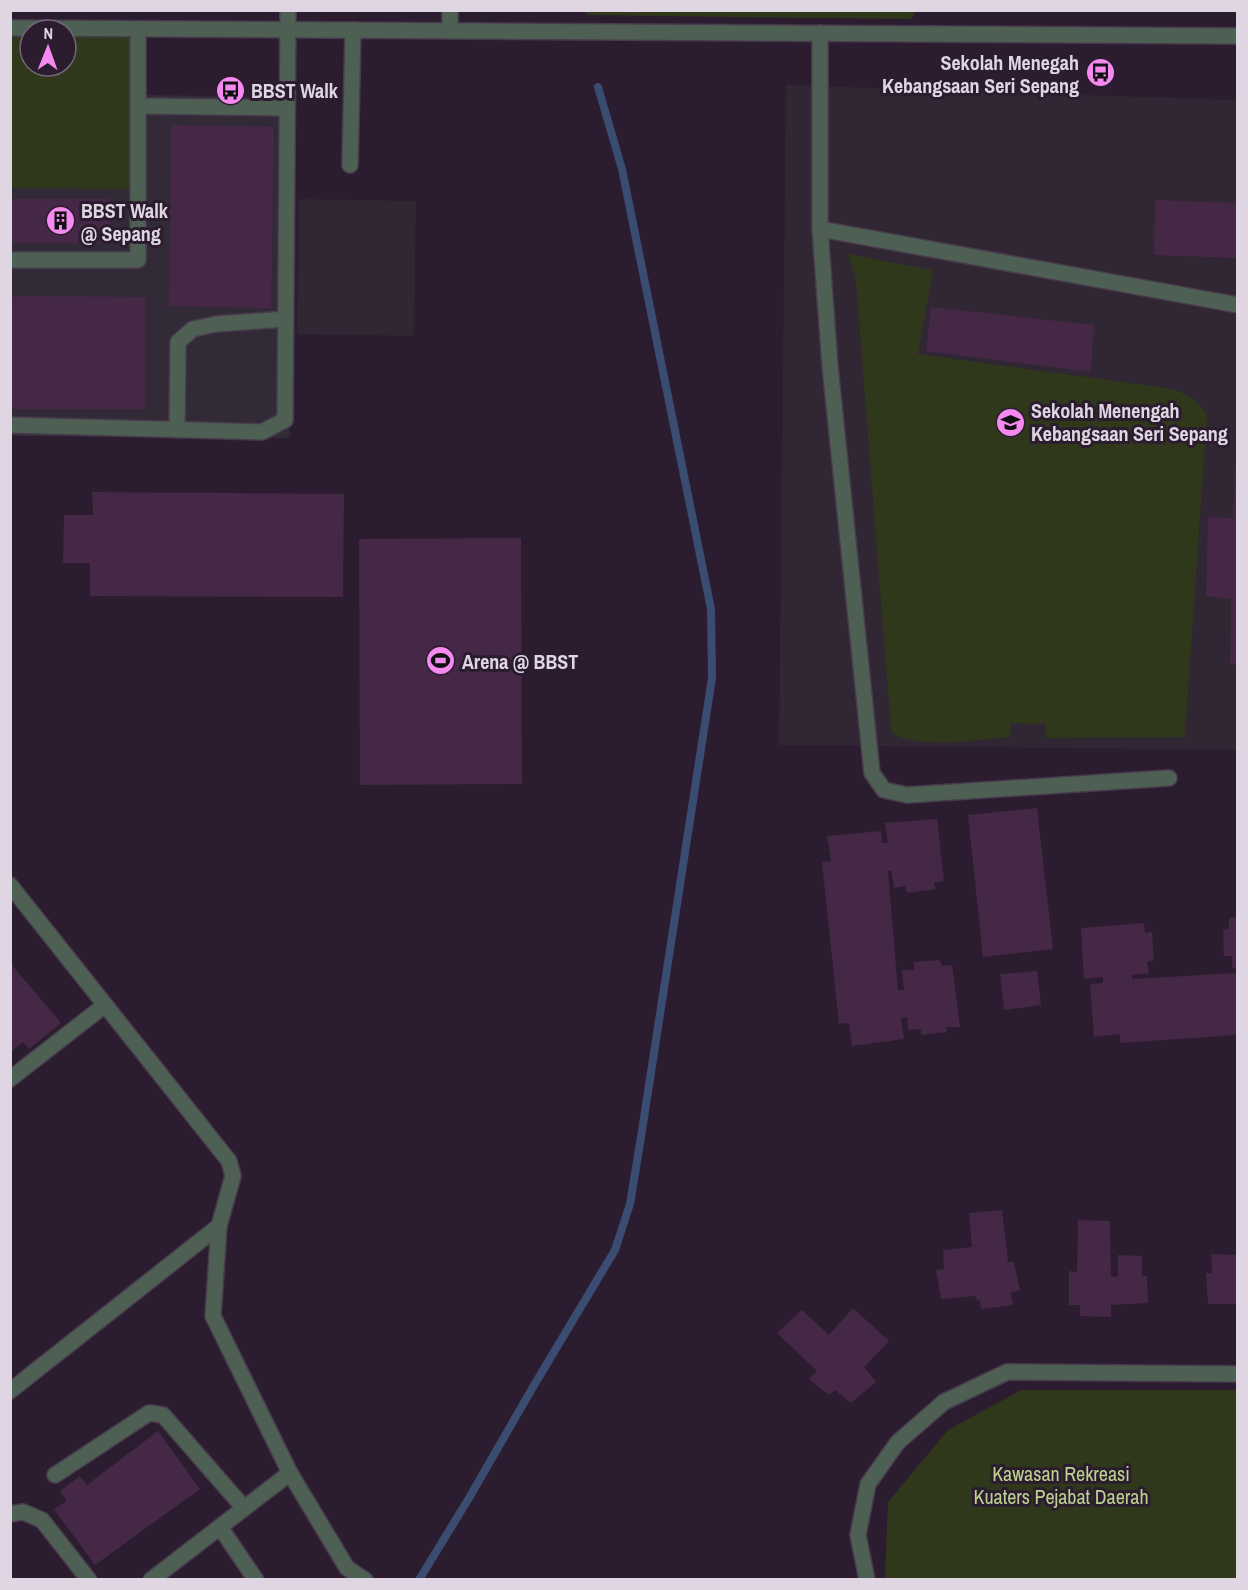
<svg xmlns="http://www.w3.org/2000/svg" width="1248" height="1590" font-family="'Archivo Narrow',sans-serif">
<rect width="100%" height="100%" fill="#2b1d2f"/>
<polygon fill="#332a38" points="11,93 284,97 290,438 11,436"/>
<g fill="#302634">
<polygon points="786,85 1237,100 1237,750 779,745"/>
<polygon points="299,199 416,201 414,336 297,334"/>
</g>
<g fill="#2f381b">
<polygon points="584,11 915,11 912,19 587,15"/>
<polygon points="11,36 30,36 30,66 66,66 66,36 133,36 133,189 11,188"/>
<path d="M 848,254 L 933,270 L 918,354 L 1167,388 C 1182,391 1200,401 1207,415 L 1185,737 L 1046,738 L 1046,724 L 1011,723 L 1010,737 C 982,739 910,751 891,731 L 856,281 Z"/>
<polygon points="1021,1390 1237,1390 1237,1579 885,1579 888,1502 948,1430"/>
</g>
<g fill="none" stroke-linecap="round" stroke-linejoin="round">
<polyline stroke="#3a4d70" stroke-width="8" points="419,1580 469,1498 533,1387 615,1250 630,1204 641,1137 712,678 711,609 622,169 598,87"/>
</g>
<g fill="#452845">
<polygon points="171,125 274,127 271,308 169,306"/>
<rect x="10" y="199" width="100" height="44"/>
<polygon points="1155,200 1238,203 1238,258 1154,255"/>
<polygon points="10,296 145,297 145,409 10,409"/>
<polygon points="931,307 1094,325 1091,372 926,351"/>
<polygon points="1236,448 1238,448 1238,665 1230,664 1231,599 1206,596 1208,517 1233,518"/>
<polygon points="92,492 344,494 343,597 90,596 90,563 63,563 64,515 93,515"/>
<polygon points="521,538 522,784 360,785 359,539"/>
<polygon points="1037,808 1053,949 983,957 968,815"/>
<polygon points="937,819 944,881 934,883 936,889 907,893 905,886 894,888 891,871 888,871 898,990 904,990 902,970 914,970 914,962 940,960 942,966 952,965 960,1027 946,1027 947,1032 921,1035 921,1029 908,1030 907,1017 901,1018 904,1039 852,1046 849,1023 839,1024 822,862 831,861 827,836 881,831 882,843 888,843 885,823"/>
<polygon points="1238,917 1238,967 1232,968 1232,956 1224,956 1223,930 1229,928 1229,918"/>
<polygon points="1144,923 1145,933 1152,932 1154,960 1147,962 1149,973 1132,975 1132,979 1238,973 1238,1035 1120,1043 1120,1034 1094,1037 1090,984 1103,983 1103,977 1084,979 1081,928"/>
<polygon points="10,963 61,1023 29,1049 23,1042 10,1052"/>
<polygon points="1037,971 1041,1005 1004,1010 1000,974"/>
<polygon points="1002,1210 1008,1262 1014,1262 1020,1291 1011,1292 1013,1305 981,1309 980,1300 977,1301 976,1296 941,1299 936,1270 944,1269 943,1250 972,1247 969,1213"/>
<polygon points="1078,1220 1110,1221 1111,1277 1118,1276 1118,1255 1142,1256 1142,1276 1147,1276 1148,1303 1111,1305 1111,1317 1080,1316 1080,1305 1069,1305 1069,1271 1077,1272"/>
<polygon points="1211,1254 1238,1255 1238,1304 1208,1304 1206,1273 1212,1273"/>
<polygon points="853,1308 889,1341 864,1367 876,1382 851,1403 835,1390 829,1395 809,1379 817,1371 777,1333 802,1310 829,1335"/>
<polygon points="158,1431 200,1489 95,1565 54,1509 67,1501 60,1491 80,1476 87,1485"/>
</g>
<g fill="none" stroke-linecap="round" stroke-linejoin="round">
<defs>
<g id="minor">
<polyline points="10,28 1238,36"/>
<polyline points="450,31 450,10"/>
<polyline points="820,33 820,229 830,366 872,773 884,790 907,795 1169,778"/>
<polyline points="138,106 287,108"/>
<polyline points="350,165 353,30"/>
<polyline points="820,229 1238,305"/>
<polyline points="10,260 138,260 138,29"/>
<polyline points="10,425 262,432 285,420 288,10"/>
<polyline points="177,430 178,342 193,329 216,324 286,319"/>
<polyline points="10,885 229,1161 233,1176 219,1226 213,1316 290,1473 347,1568 365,1580"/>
<polyline points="10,1079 105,1005"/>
<polyline points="10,1391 219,1226"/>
<polyline points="55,1475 149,1413 163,1415 244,1508"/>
<polyline points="10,1514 23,1512 42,1520 89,1580"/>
<polyline points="220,1527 256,1580"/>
<polyline points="151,1580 290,1473"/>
<polyline points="867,1580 858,1535 868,1484 898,1442 944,1402 1007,1372 1238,1374"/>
</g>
</defs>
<use href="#minor" stroke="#483b4c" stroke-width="18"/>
<use href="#minor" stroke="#4e5f54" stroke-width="15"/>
</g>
<defs>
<symbol id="bus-disc" viewBox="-11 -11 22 22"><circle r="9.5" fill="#f589ef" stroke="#2b1d2f"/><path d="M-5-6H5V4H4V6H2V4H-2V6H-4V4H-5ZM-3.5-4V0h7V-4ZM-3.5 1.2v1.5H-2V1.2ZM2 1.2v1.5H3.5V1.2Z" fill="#111"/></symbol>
<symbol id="building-disc" viewBox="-11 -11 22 22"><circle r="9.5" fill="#f589ef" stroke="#2b1d2f"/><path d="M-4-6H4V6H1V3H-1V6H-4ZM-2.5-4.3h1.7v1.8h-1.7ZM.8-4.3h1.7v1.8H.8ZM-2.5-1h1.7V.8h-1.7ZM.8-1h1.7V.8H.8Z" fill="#111"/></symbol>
<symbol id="school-disc" viewBox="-11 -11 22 22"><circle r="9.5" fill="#f589ef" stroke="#2b1d2f"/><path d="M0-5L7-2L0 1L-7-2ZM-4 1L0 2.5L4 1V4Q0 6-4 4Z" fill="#111"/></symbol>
<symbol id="stadium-disc" viewBox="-11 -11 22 22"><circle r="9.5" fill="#f589ef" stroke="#2b1d2f"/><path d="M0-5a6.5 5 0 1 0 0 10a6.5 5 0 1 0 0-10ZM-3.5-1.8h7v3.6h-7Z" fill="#111"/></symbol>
</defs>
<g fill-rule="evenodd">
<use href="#bus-disc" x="1084" y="56" width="33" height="33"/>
<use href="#bus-disc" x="214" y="74" width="33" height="33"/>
<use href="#building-disc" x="44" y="204" width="33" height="33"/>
<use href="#school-disc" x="994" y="406" width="33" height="33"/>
<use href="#stadium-disc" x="424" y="644" width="33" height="33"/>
</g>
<g text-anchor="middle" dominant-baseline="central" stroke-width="6" stroke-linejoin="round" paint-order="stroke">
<g font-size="20" font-weight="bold" fill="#e0d6e3" stroke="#2b1d2f" text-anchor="start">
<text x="1079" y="62" text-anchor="end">Sekolah Menegah<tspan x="1079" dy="23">Kebangsaan Seri Sepang</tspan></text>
<text x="251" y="90">BBST Walk</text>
<text x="81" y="210">BBST Walk<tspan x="81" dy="23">@ Sepang</tspan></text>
<text x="1031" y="410">Sekolah Menengah<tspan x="1031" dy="23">Kebangsaan Seri Sepang</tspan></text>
<text x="462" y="661">Arena @ BBST</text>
</g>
<g font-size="20" fill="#bcd28e" stroke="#2b1d2f">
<text x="1061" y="1473">Kawasan Rekreasi<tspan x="1061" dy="23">Kuaters Pejabat Daerah</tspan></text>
</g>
</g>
<rect width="1248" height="1590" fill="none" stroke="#e0d6e3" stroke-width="24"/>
<g transform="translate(48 48) rotate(1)"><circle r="28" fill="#2b1d2f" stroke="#736777" stroke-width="1.5"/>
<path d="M0-4.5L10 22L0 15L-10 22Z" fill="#f589ef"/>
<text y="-9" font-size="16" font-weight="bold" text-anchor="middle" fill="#e0d6e3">N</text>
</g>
</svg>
